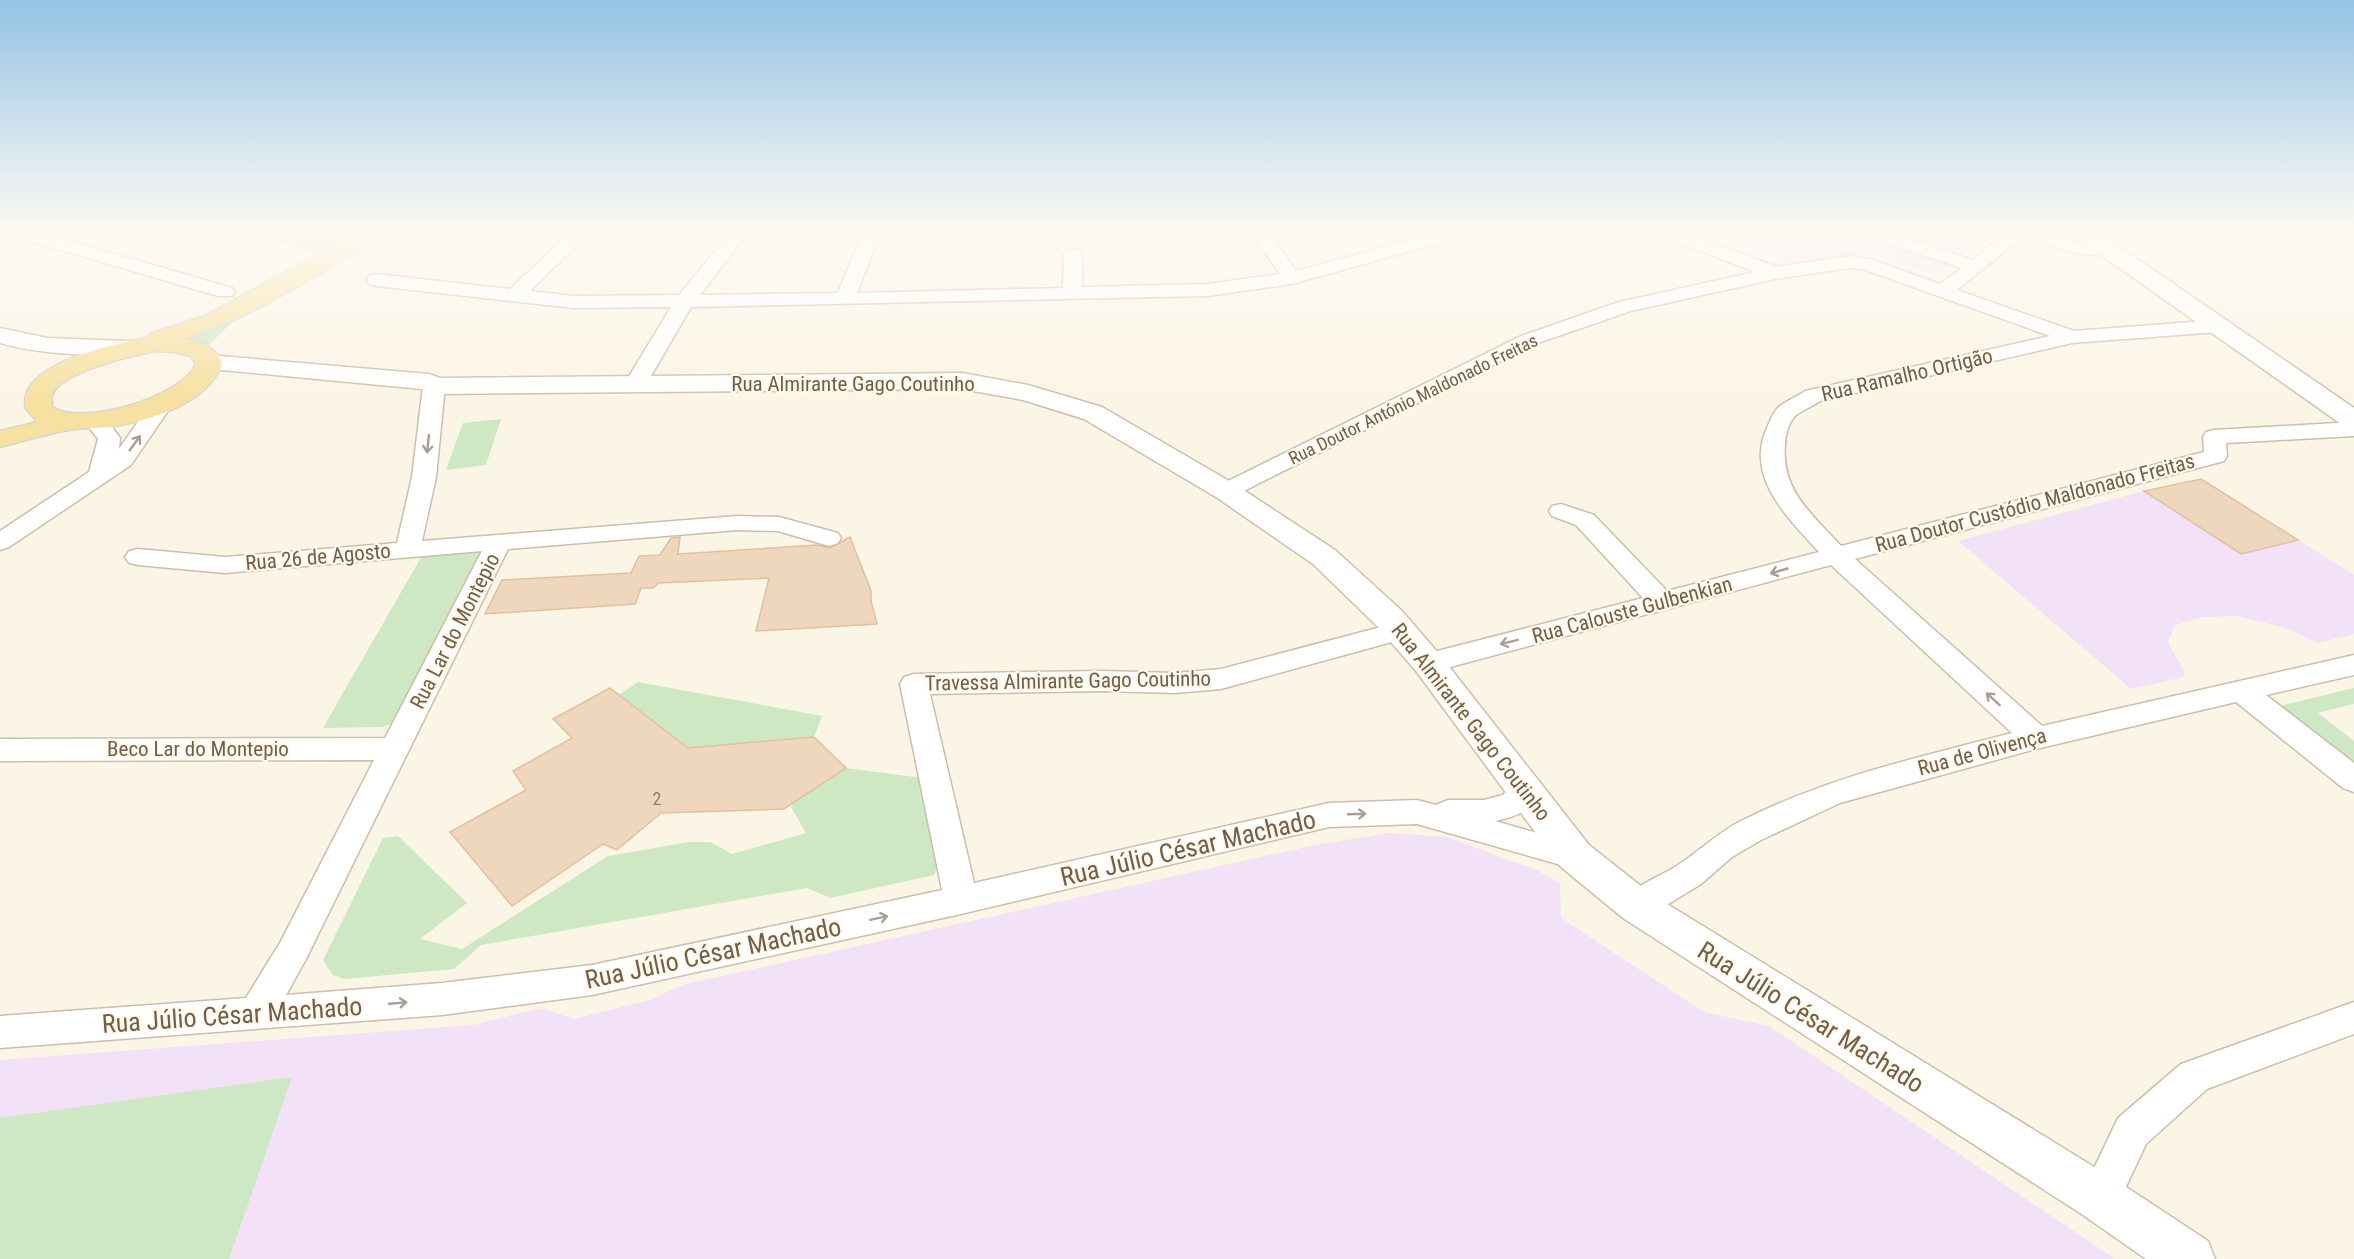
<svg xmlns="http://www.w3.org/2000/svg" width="2354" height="1259" font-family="'Roboto Condensed',sans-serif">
<rect width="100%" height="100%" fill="#fbf5e5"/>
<g fill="#f2e1f7">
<polygon points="1695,229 1999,229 1932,275 1869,252 1788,263"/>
<polygon points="2201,479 2354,575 2354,634 2318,643 2282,627 2236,616 2203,617 2175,625 2168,643 2184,670 2184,677 2131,689 1958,541 2144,491"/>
<polygon points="1388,833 1447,837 1539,871 1560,884 1561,918 1704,1012 1769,1026 2115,1259 0,1259 0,1060 473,1025 541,1008 574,1019 650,1000 682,985 1315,845"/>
</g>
<g fill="#cee8c4">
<polygon points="386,229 392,229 235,319 207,347 199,341 177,339"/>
<polygon points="501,419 486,465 446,470 463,423"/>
<polygon points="481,552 481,558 399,721 382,727 323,728 423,554"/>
<polygon points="638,682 822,716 814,737 688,748 619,695"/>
<polygon points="2354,688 2354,704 2318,713 2354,741 2354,762 2280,706"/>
<polygon points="846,768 922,778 938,868 934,875 830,898 807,888 481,945 454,969 345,979 333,975 323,960 383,838 398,836 467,903 420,939 462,949 608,856 689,842 710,842 732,854 806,833 790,805"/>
<polygon points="292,1077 229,1259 0,1259 0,1118"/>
</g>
<g fill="#efd7bd" stroke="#e1c09f" stroke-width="1.5">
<polygon points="260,229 359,229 318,251 259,236"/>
<polygon points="2201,479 2298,540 2241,554 2144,491"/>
<polygon points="680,537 678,554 817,545 830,548 850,537 871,591 871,601 877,624 756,631 769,578 659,583 653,588 641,588 635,604 485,614 502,580 631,573 639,556 660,555 671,538"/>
<polygon points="610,688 688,748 814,737 846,768 784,809 661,813 617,850 603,844 512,906 450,832 526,790 513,771 572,738 553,719"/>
</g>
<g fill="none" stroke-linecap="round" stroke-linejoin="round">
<defs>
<g id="street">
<polygon points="0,229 29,229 232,288 235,292 232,296 218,296 3,233"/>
<polygon points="574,229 593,229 530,291 574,296 679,295 733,229 751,229 700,295 838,293 864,229 882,229 857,293 1063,288 1064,254 1067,250 1079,250 1082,254 1082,287 1208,284 1280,274 1249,229 1267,229 1296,271 1450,229 1479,229 1476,233 1292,284 1208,296 691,307 647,383 644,388 636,389 628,388 625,383 671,307 574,308 376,286 369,284 367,280 369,276 376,274 510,289"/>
<path d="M 1651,229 L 1676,229 L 1777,267 L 1849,256 L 1873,260 L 1940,284 L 1962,268 L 1879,241 L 1876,237 L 1879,233 L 1891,233 L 1973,260 L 2007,231 L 2006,229 L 2034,229 L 2083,244 L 2114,245 L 2117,249 L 2114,253 C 2083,261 2051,245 2022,237 L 1957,290 L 2074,331 L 2218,320 L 2225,322 L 2228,326 L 2225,330 L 2218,332 L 2072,343 L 1820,401 C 1813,406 1803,410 1796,415 C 1789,421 1785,436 1785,445 C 1781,491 1813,515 1841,546 L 2204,452 L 2203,437 L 2206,432 L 2214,430 L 2354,422 L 2354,436 L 2226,443 L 2227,456 L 2224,461 L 1855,559 L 2042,726 L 2354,655 L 2354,675 L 2266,695 L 2354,763 L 2354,792 L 2343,788 L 2236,702 L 2036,749 L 1840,803 L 1761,840 L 1732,857 L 1701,884 L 1649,916 L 1637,920 L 1625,916 L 1620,906 C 1630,887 1657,878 1675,867 C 1697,853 1715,835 1739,822 C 1825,778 1919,757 2012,733 L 1831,565 L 1428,673 L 1418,670 L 1414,663 L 1418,656 L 1643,598 L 1576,525 L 1552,516 L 1549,511 L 1552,506 L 1561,504 L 1594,515 L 1667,591 L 1819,552 C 1789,519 1744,477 1767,428 C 1770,422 1772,413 1778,408 C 1785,401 1797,397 1805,391 L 2050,336 L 1863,269 L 1849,268 L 1775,279 L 1631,311 L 1535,344 L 1234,496 L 1226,498 L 1218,496 L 1214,491 L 1218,486 L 1521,336 L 1619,302 L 1755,272 L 1654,233 Z"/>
<path d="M 434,380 L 442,381 L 445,386 L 436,477 L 422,541 L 737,516 L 779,517 L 838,533 L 841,538 L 838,543 L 829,546 L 778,531 L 737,530 L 508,549 L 305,961 L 286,995 L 442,983 L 592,965 L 942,890 L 900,684 L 904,677 L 914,674 L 1102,671 L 1175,673 L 1221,669 L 1400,622 L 1410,625 L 1414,631 L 1410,637 L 1221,689 L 1175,693 L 1102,691 L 930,694 L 974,883 L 1329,803 L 1417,800 L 1436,805 L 1448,800 L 1484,800 L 1503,795 L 1514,782 L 1525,778 L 1536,782 L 1540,790 C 1528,813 1520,815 1495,821 L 1586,847 L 1591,856 L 1586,865 L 1575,869 L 1417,824 L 1329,827 L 961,914 L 592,995 L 442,1015 L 0,1048 L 0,1016 L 246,998 L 281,941 L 374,760 L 0,761 L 0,739 L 385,738 L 482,551 L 225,573 L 138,565 L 129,563 L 125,557 L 129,551 L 138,549 L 225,557 L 397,543 L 412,477 L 423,386 L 426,381 Z"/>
<path d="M 163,395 L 171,397 L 174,402 L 131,465 L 9,547 L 0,550 L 0,531 L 89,472 L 98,439 L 83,420 L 86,415 C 103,411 111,425 120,438 L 119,449 L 155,397 Z"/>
<polygon points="2354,1002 2354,1034 2207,1089 2146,1144 2114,1212 2100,1218 2086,1212 2080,1198 2118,1118 2181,1064"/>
</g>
<g id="secondary">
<polygon points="2068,229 2094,229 2354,408 2354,428 2344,426 2071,234"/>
<path d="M 0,328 L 47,338 L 128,341 L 137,343 L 140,348 L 137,353 L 128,355 C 85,355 42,355 0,343 Z"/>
<polygon points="209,355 429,374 440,378 962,373 1028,385 1102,407 1236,485 1335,550 1401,610 1440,655 1589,845 1651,894 2117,1181 2208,1241 2215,1259 2146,1259 2083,1215 1623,918 1561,867 1416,671 1377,626 1313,564 1216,497 1084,419 1023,400 962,389 434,394 422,389 200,368 196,363 200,358"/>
</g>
<path id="primary" d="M 364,229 L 391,229 L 388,234 C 322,271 257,315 185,339 C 202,342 216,347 222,364 C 207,405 147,421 109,427 C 98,428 87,428 76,429 C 51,432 25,441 0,447 L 0,431 L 38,422 L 26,409 C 15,364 117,343 147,338 L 150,334 L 205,316 ZM 157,351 L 174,352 L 191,356 L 196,364 C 183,397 81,427 52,407 C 52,403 51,397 53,393 C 64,371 134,355 157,351 Z"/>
</defs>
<use href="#street" stroke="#ccbeab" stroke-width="3"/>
<use href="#secondary" stroke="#cfbfa9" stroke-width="3"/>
<use href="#primary" stroke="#dbd5d0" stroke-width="3"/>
<use href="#street" fill="#fff" fill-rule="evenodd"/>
<use href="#secondary" fill="#fff" fill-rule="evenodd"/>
<use href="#primary" fill="#f7e1a0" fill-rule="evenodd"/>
</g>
<defs><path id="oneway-shaft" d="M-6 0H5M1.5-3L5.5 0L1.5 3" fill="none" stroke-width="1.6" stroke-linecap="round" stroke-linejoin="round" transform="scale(1.5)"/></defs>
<g stroke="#ab9e93">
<use href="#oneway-shaft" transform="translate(135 443) rotate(-54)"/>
<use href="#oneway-shaft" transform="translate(428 444) rotate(96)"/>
<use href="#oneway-shaft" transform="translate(1779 571) rotate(164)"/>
<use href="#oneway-shaft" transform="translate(1509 642) rotate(166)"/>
<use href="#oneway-shaft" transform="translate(1993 699) rotate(-138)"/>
<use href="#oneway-shaft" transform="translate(1357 814) rotate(-2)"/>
<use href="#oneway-shaft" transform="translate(879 918) rotate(-12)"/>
<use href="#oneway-shaft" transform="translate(398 1003) rotate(-5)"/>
</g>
<linearGradient id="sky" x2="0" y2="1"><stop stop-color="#95c3e6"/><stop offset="0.57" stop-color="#fdfaf3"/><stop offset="1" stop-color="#fdfaf3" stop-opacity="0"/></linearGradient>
<rect width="2354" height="405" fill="url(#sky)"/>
<g text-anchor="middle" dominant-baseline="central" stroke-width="4.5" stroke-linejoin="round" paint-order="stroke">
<g font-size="18" fill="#735e4b" stroke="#fef9eb">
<text transform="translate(1413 399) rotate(-26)">Rua Doutor António Maldonado Freitas</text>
</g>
<g font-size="18" fill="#927c68">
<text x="657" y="798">2</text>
</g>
<g font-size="21" fill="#735e4b" stroke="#fef9eb">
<text transform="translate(1907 375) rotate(-13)">Rua Ramalho Ortigão</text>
<text x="853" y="384">Rua Almirante Gago Coutinho</text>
<text transform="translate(2035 503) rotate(-15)">Rua Doutor Custódio Maldonado Freitas</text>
<text transform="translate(318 557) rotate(-5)">Rua 26 de Agosto</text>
<text transform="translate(1632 610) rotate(-15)">Rua Calouste Gulbenkian</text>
<text transform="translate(455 631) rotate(-63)">Rua Lar do Montepio</text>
<text transform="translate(1068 681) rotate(-1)">Travessa Almirante Gago Coutinho</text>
<text transform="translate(1471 722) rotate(52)">Rua Almirante Gago Coutinho</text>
<text x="198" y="749">Beco Lar do Montepio</text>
<text transform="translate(1982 752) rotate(-15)">Rua de Olivença</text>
</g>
<g font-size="26" fill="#735e4b" stroke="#fef9eb">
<text transform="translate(1188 848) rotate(-13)">Rua Júlio César Machado</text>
<text transform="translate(713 953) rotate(-12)">Rua Júlio César Machado</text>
<text transform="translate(232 1015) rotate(-4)">Rua Júlio César Machado</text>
<text transform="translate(1811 1017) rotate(32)">Rua Júlio César Machado</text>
</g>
</g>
</svg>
